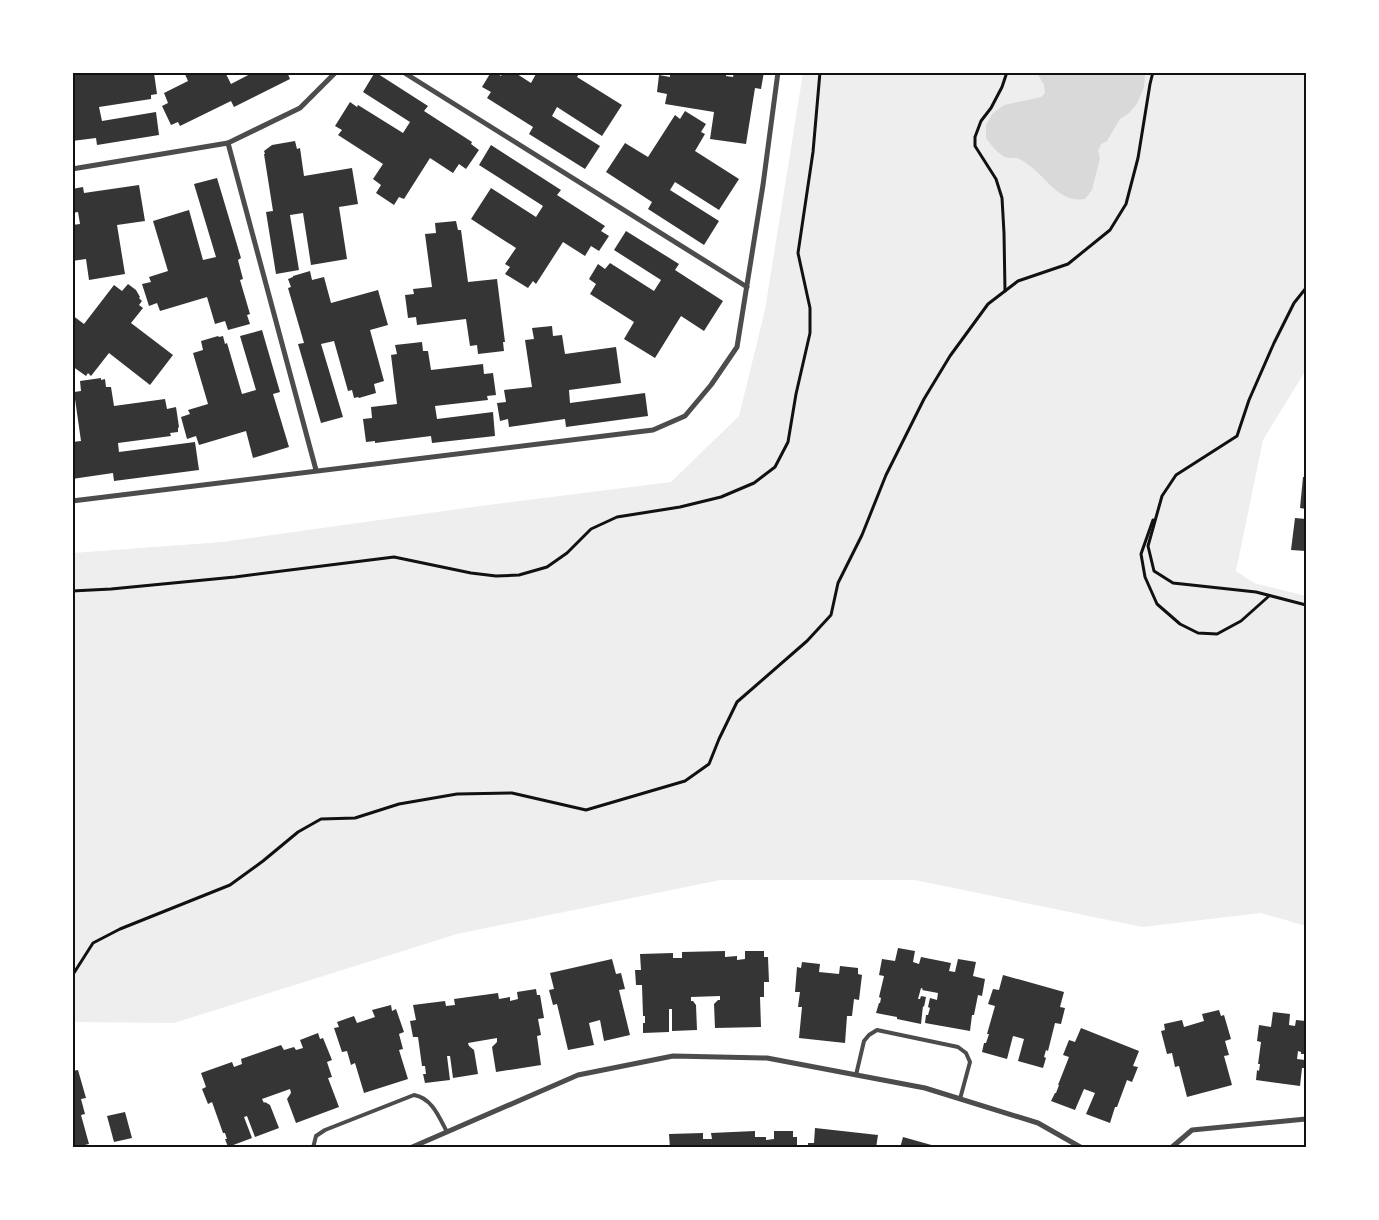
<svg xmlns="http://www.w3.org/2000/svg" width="1379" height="1220" font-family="'Source Sans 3',sans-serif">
<rect width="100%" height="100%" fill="#fff"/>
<polygon fill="#eee" points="803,73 1306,73 1306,370 1263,440 1236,571 1254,583 1306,596 1306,926 1261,913 1142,927 915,880 720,880 457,934 174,1023 73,1022 73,553 222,542 480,506 671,482 739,416 765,310"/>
<path fill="#d9d9d9" d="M 1037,73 L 1145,73 L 1144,87 L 1137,104 L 1129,113 L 1120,119 L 1107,141 L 1101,144 L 1098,151 L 1100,158 L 1092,190 L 1085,199 C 1059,203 1049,180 1030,166 C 1027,164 1021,159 1017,158 C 1013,157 1009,159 1005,157 C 997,153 991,145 986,138 L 986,125 L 992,114 L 1004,105 L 1041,97 L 1045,93 L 1044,85 Z"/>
<g fill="#353535">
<polygon points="72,72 147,72 147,74 154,73 157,94 151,95 151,99 99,107 102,121 156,112 159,135 97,145 96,138 72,141"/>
<polygon points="184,72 225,72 231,84 254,72 287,72 290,79 234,107 231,101 180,126 178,122 171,125 162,106 168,103 164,93 188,81"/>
<polygon points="375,72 428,106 424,111 472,142 471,144 479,150 466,169 459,164 453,173 430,158 404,199 399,197 394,205 376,193 381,185 373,179 383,164 338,135 342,130 335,126 350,102 357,107 358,105 403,133 410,122 363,92"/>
<polygon points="491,72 495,72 501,76 503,72 514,72 531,83 537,72 580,72 577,77 622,105 602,136 557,107 552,116 600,146 585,169 529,134 533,127 487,98 491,92 482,87"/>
<polygon points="670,72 726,72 726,76 733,77 734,72 764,72 761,89 755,88 746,144 710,139 714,112 665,104 667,94 657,92 659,75 670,77"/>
<polygon points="685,111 706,124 701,132 705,134 695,151 739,179 719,210 675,182 670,190 719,221 704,245 648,209 652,202 606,172 625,143 648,157 675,115 680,119"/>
<polygon points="295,141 297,149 300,148 304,176 352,168 358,204 339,207 347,259 311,265 303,213 290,215 299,270 276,274 266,212 273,211 264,154 265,154 264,151 272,145"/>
<polygon points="491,145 561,190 557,195 605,226 601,231 609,236 599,251 591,246 585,256 563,242 536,284 533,281 528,288 505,274 510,267 505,264 516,248 471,219 491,188 536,217 543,206 479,165"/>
<polygon points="217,178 241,258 238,260 243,279 240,280 250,314 247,315 250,324 228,330 225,321 215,324 207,297 160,311 157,303 149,306 142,284 151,282 149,277 168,271 153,221 189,210 203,260 216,257 194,184"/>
<polygon points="139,185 145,221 117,225 125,274 89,280 86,259 72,261 72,225 80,224 78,212 72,213 72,189 83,187 84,193"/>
<polygon points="456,221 458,230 461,230 468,282 497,279 505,342 503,342 504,351 478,354 477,345 470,346 466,319 417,325 416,317 408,318 405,295 414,294 413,289 432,287 425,234 436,233 435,223"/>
<polygon points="626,231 679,264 675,270 723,301 704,331 681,316 655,358 624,339 634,322 590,294 596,284 589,279 598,264 605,269 610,263 654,291 661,280 614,250"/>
<polygon points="310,271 312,280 324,277 331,303 378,290 388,325 370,330 384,381 374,384 376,393 359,398 358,397 354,398 352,390 348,391 334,341 321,344 343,417 321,423 298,344 304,343 288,288 291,287 288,279 293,277 293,276"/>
<polygon points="128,284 136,290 140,297 139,298 142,301 139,305 143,308 131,323 173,355 150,385 109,353 91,376 88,373 86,376 72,366 72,315 84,324 114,285 122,291"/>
<polygon points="552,326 553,336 562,335 565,354 616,347 621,383 569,390 570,403 645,393 648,416 566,427 565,419 509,427 508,419 500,421 497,403 506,402 504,390 532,387 525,340 534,339 532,328"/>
<polygon points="262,330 280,392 273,394 289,447 253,458 246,431 199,445 196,436 187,439 181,417 190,414 188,410 208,404 193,353 203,350 201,341 218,336 219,337 223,336 225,344 227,343 242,394 256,390 240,336"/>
<polygon points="422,342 423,351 428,351 431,370 483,364 484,374 493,373 496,395 487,396 488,400 435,406 437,419 493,412 495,436 432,443 431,436 375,443 375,441 366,442 363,419 372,418 371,407 397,404 391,355 397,354 395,345"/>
<polygon points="101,378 101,380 105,379 106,387 111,387 114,406 165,399 167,409 176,407 179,427 178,428 178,432 170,433 171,436 118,443 119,452 195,442 199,470 114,481 113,473 72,479 72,442 81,441 74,392 81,391 80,381"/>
<polygon points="1303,477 1306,477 1306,509 1300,508"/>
<polygon points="1295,518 1306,519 1306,551 1291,550"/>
<polygon points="898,948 915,951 913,962 919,964 921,957 951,963 949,971 955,972 958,959 976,962 973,976 985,979 982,996 978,995 974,1015 972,1015 970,1031 925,1023 926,1015 928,1015 930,1008 928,1007 930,998 937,1000 938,993 922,990 923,989 921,988 918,999 920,999 921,996 926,997 924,1007 923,1006 921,1024 897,1019 897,1017 876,1013 879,1003 880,1003 881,998 879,997 884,976 879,975 882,959 895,961"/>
<polygon points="725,951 725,957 737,956 737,960 745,959 745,951 764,951 764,957 768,957 769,982 764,982 764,997 760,997 761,1027 715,1028 714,1004 718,1000 720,1000 720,996 691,997 691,1001 693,1001 696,1005 697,1030 672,1031 672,1009 669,1009 669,1032 643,1033 643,1023 645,1023 645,1016 643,1016 642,985 636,985 635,970 641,970 640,954 673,953 673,958 682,958 682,952"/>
<polygon points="612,959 616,974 621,973 625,989 619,990 630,1035 604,1041 600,1020 589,1023 594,1045 568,1050 557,1004 553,1005 549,990 554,989 550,973"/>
<polygon points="802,962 820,964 819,972 839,974 840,966 858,968 858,974 862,975 859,1000 854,999 852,1016 847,1016 845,1043 799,1038 802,1007 798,1007 800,992 795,992 797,967 801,968"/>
<polygon points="1003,975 1064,992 1060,1007 1065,1008 1061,1024 1055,1023 1048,1051 1046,1050 1044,1057 1046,1058 1043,1068 1018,1061 1024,1039 1013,1036 1007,1059 982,1052 984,1043 986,1043 989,1034 987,1034 995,1006 988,1004 993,989 999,990"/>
<polygon points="536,989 537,995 540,995 544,1018 538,1019 541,1035 537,1036 541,1065 496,1072 492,1047 497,1042 497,1038 468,1043 469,1046 474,1050 478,1074 453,1078 450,1056 447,1056 450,1080 425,1083 423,1074 426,1074 425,1066 422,1066 418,1037 413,1037 410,1021 416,1020 413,1005 445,1001 446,1006 455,1005 454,999 498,993 499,999 510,997 510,1001 518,999 517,992"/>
<polygon points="391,1005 392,1011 396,1009 404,1032 399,1034 403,1049 399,1050 408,1079 364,1093 355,1063 351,1065 347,1051 342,1052 334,1028 339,1027 337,1022 354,1016 357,1023 375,1017 372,1010"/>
<polygon points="1219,1010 1221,1016 1224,1015 1231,1039 1225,1041 1229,1055 1224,1056 1232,1085 1187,1097 1179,1066 1175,1067 1172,1053 1167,1054 1161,1031 1165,1030 1164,1024 1182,1020 1184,1027 1204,1021 1202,1014"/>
<polygon points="1273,1012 1290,1014 1289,1025 1295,1026 1296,1020 1306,1021 1306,1054 1301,1054 1301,1052 1298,1051 1297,1059 1305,1060 1304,1068 1302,1068 1300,1086 1256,1080 1257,1070 1259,1071 1260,1064 1258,1064 1261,1042 1257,1041 1259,1025 1271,1027"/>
<polygon points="1081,1028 1139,1051 1133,1066 1138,1067 1132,1082 1127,1080 1117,1107 1115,1107 1110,1123 1086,1114 1095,1093 1084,1089 1075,1110 1051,1101 1055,1093 1056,1093 1059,1085 1058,1085 1069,1057 1063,1055 1069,1040 1075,1042"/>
<polygon points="318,1033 320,1039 323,1038 332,1060 327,1062 332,1077 328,1078 339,1107 296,1123 287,1099 291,1093 290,1089 262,1099 264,1103 265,1102 270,1105 279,1128 255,1137 247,1116 244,1117 252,1138 228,1147 225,1139 227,1139 225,1133 223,1133 212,1102 208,1104 202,1089 206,1087 201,1073 232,1062 234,1067 242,1064 241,1059 281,1045 284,1050 294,1047 296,1050 303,1048 300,1040"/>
<polygon points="78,1070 86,1098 81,1099 85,1114 81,1115 89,1144 72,1148 72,1071"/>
<polygon points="125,1112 132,1138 114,1142 107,1116"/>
<polygon points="815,1128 878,1135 876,1148 808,1148 808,1143 814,1143"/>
<polygon points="755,1131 755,1137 766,1137 766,1140 774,1139 774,1131 793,1131 793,1137 797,1137 797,1148 670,1148 669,1134 703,1133 703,1139 712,1139 711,1133"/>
<polygon points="903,1137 935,1146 935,1148 900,1148"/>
</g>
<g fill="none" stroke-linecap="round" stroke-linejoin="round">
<g stroke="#111" stroke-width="3">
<polyline points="1306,288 1294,303 1274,343 1249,400 1237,436 1176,475 1162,496 1148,546 1154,571 1173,583 1256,592 1306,605"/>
<polyline points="1005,291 1004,233 1002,198 996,179 975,146 975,137 981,121 991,108 1002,87 1007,72"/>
<polyline points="1153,520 1141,554 1145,577 1157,604 1180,624 1198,633 1217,634 1241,621 1269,596"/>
<polyline points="72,591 111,589 235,577 394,557 471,573 496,576 519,575 547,567 567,553 591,529 617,517 680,507 721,497 754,483 775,467 788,442 796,394 810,333 810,308 798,253 813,152 820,72"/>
<polyline points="72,976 93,943 120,929 230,885 263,861 298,832 321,819 355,818 399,804 457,794 512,793 586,810 685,781 709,764 719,739 737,702 807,641 831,615 838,583 862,535 886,475 924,399 950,356 988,304 1018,281 1068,264 1110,230 1126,204 1138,158 1150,84 1153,72"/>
</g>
<g stroke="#4c4c4c" stroke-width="4">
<polyline points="856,1075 864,1041 869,1035 877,1030 958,1047 966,1053 970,1062 960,1099"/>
<path d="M 313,1148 L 316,1136 L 325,1130 L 414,1095 C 432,1098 439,1117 447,1132"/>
</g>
<g stroke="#4c4c4c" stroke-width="5">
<polyline points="403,72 747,287"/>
<polyline points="228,143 316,470"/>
<polyline points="72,169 228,143 300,108 336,72"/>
<polyline points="72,501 653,430 685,416 711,385 737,347 763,185 778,72"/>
<polyline points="410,1148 578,1075 673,1056 767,1058 925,1088 1038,1123 1082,1148"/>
<polyline points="1171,1148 1192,1130 1306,1119"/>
</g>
</g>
<rect width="1379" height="1220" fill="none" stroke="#ffffff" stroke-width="148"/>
<rect x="74" y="74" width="1231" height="1072" fill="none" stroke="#111" stroke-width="2"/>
</svg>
